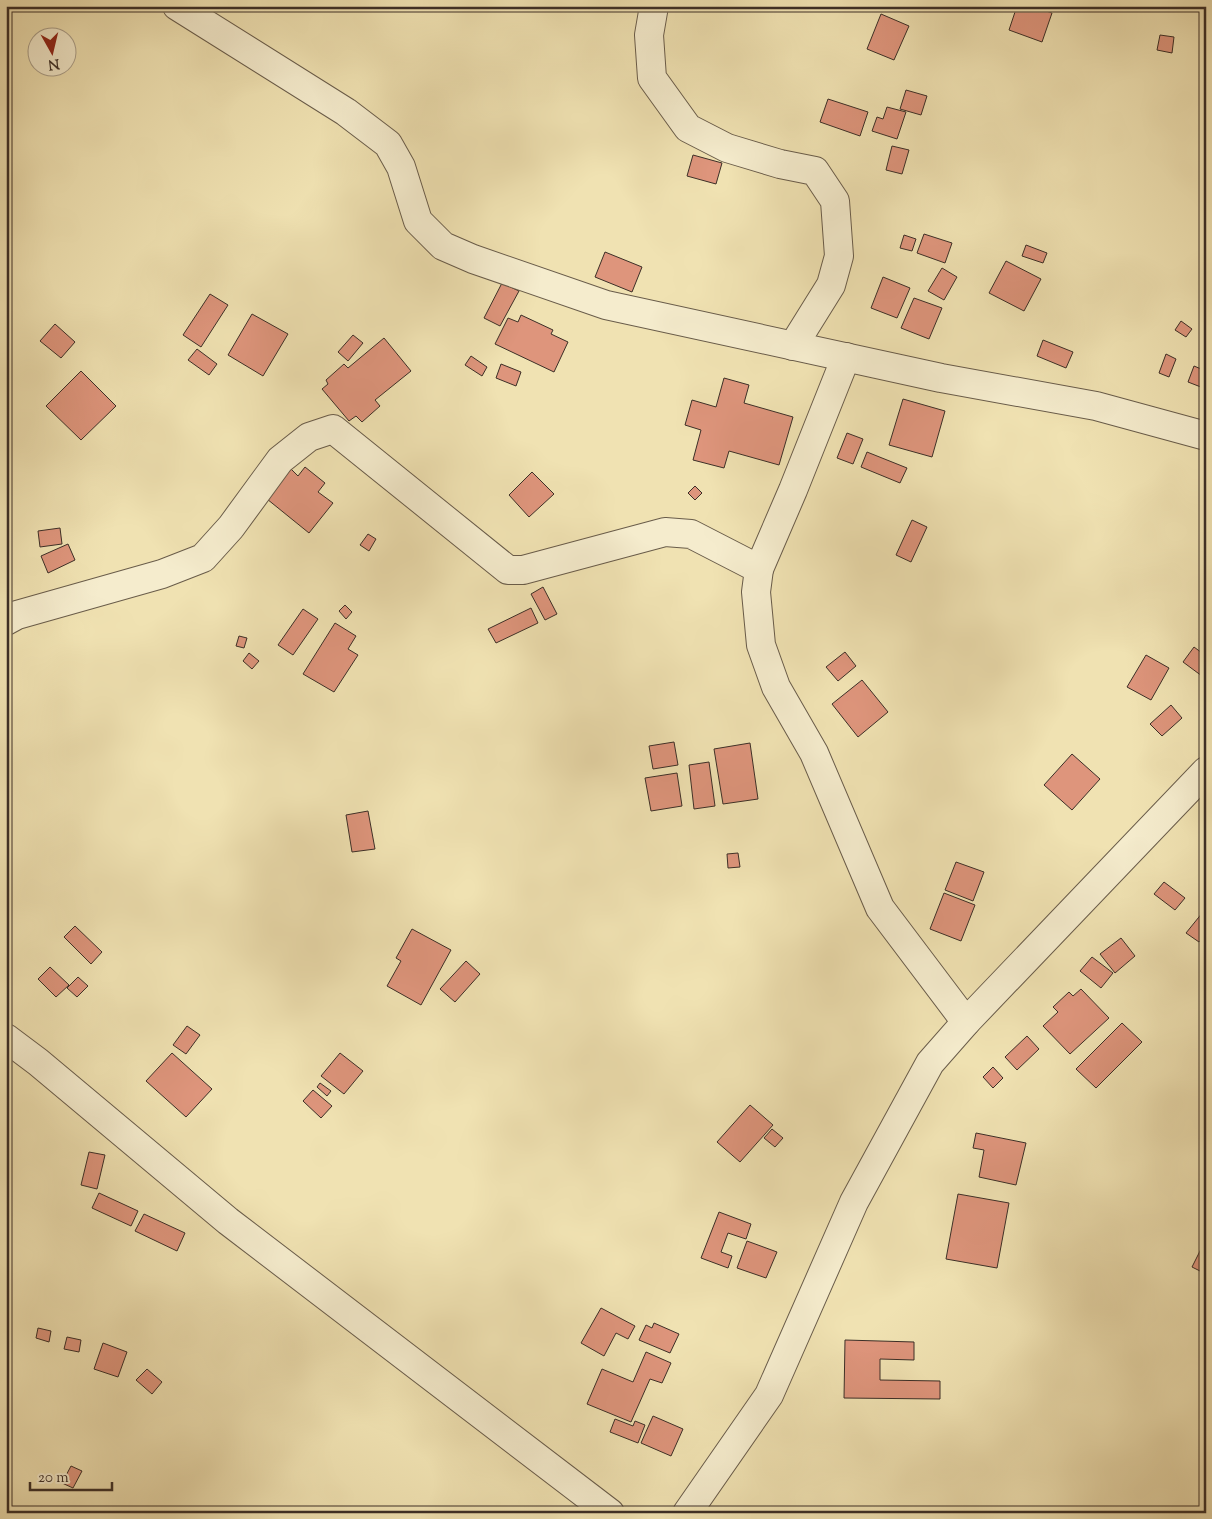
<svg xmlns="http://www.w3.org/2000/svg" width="1212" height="1519" font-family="'Sorts Mill Goudy',serif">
<rect width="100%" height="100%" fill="#f0e2b2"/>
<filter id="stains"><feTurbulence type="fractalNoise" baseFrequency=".004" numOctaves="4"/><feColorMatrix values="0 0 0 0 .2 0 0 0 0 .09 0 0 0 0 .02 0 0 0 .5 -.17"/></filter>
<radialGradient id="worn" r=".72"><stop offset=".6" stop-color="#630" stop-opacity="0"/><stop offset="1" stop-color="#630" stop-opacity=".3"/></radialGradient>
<g fill="#de957c" stroke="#3c2f27">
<polygon points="1017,6 1031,6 1052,13 1042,42 1009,30"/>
<polygon points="881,14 909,26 894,60 867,49"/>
<polygon points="1160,35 1174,37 1172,53 1157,50"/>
<polygon points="906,90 927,96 921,115 900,109"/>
<polygon points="828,99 868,112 860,136 820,122"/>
<polygon points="887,107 906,112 897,139 872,131 877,117 883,119"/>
<polygon points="892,146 909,150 902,174 886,170"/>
<polygon points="693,155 722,163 716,184 687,176"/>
<polygon points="924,234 952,243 945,263 917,253"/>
<polygon points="904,235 916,239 912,251 900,248"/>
<polygon points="1026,245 1047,253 1043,263 1022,256"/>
<polygon points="605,252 642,267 632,292 595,277"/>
<polygon points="1006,261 1041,279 1024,311 989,293"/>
<polygon points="942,268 957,277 944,300 928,291"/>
<polygon points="883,277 910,288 897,318 871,308"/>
<polygon points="502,283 519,291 500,326 484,318"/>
<polygon points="210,294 228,305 201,347 183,335"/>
<polygon points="914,298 942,308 929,339 901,328"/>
<polygon points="252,314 288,334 263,376 228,355"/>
<polygon points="521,315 553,330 551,334 568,342 554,372 495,344 508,318 518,322"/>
<polygon points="1181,321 1192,329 1186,337 1175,330"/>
<polygon points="55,324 75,342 61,358 40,341"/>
<polygon points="353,335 363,343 348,361 338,352"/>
<polygon points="384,338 411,371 375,400 380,406 362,422 356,416 349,421 322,389 328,384 326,380 344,364 348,368"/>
<polygon points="1043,340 1073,352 1066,368 1037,356"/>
<polygon points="197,349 217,364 209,375 188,360"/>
<polygon points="1166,354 1176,359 1169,377 1159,373"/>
<polygon points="471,356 487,367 482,376 465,365"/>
<polygon points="501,364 521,372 516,386 496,378"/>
<polygon points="1194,366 1206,371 1206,389 1188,382"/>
<polygon points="81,371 116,406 81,440 46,406"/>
<polygon points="724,378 749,385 744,403 793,417 779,465 729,451 724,468 693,460 701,430 685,425 692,400 716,407"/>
<polygon points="903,399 945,411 932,457 889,445"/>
<polygon points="847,433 863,439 853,464 837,458"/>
<polygon points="867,452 907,468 900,483 861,467"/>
<polygon points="305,467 325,483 318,492 333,503 309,533 267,499 291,469 298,476"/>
<polygon points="532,472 554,494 529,517 509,495"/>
<polygon points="695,486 702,493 695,500 688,493"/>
<polygon points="912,520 927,527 911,562 896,555"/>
<polygon points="60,528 62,544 40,547 38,531"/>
<polygon points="368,534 376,539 369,551 360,545"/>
<polygon points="68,544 75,560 48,573 41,556"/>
<polygon points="543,587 557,614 545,620 531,594"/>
<polygon points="345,605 352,612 346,619 339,611"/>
<polygon points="531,608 538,623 496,643 488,629"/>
<polygon points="303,609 318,619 293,655 278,645"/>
<polygon points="335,623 356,636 348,649 358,655 334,692 303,674"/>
<polygon points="239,636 247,638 244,648 236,646"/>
<polygon points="1194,647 1206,656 1206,679 1183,662"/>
<polygon points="845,652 856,666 838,681 826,667"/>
<polygon points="249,653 259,661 252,669 243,661"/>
<polygon points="1146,655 1169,668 1151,700 1127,687"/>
<polygon points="862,680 888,712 858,737 832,704"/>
<polygon points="1171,705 1182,718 1162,736 1150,724"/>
<polygon points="674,742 678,765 653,769 649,746"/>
<polygon points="750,743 758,799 723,804 714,749"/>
<polygon points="1072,754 1100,779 1072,810 1044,785"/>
<polygon points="709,762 715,806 694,809 689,765"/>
<polygon points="677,773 682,806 651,811 645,778"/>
<polygon points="368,811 375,849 352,852 346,815"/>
<polygon points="738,853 740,867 728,868 727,854"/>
<polygon points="956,862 984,872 973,901 945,890"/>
<polygon points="1164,882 1185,898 1175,910 1154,894"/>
<polygon points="944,893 975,905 961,941 930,929"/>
<polygon points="1203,912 1206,914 1206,934 1199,942 1186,933"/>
<polygon points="75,926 102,952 91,964 64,937"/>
<polygon points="412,929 451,950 421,1005 387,986 401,961 396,958"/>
<polygon points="1121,938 1135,956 1115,973 1100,954"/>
<polygon points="1092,957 1113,973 1101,988 1080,971"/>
<polygon points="466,961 480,974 455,1002 440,989"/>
<polygon points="50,967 69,985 56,997 38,979"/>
<polygon points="78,977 88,986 77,997 67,988"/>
<polygon points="1081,989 1109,1018 1070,1054 1043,1026 1058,1012 1053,1007 1069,992 1073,996"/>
<polygon points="1122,1023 1142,1042 1096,1088 1076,1069"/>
<polygon points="187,1026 200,1035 186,1054 173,1045"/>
<polygon points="1027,1036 1039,1049 1017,1070 1005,1057"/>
<polygon points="172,1053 212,1089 186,1117 146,1081"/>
<polygon points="340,1053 363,1071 344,1094 321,1076"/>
<polygon points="993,1067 1003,1078 993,1088 983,1077"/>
<polygon points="320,1083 331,1091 327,1096 317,1087"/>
<polygon points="313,1090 332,1106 321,1118 303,1101"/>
<polygon points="750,1105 773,1125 740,1162 717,1142"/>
<polygon points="772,1129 783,1138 775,1147 764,1138"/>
<polygon points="976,1133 1026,1143 1016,1185 979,1177 984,1150 973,1148"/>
<polygon points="89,1152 105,1155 97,1189 81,1185"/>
<polygon points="99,1193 138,1211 131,1226 92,1208"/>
<polygon points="958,1194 1009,1203 997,1268 946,1259"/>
<polygon points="719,1212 751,1224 746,1239 728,1233 721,1252 732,1256 728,1268 701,1258"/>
<polygon points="144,1214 185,1233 177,1251 135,1231"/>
<polygon points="1206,1239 1206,1274 1192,1267"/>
<polygon points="747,1241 777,1252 766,1278 737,1268"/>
<polygon points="601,1308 635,1326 628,1339 616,1333 604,1356 581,1343"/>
<polygon points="654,1323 679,1334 670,1353 639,1340 646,1325 652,1328"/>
<polygon points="38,1328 51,1331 49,1342 36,1338"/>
<polygon points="67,1337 81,1340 79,1352 64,1349"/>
<polygon points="845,1340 914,1342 914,1360 880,1359 880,1380 940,1381 940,1399 844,1398"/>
<polygon points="103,1343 127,1352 118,1377 94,1369"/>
<polygon points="646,1352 671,1363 662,1383 650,1379 631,1422 587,1404 602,1369 633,1382"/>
<polygon points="147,1369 162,1382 152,1394 136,1380"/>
<polygon points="653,1416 683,1429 671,1456 641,1443"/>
<polygon points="615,1419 633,1426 635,1421 645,1425 638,1443 610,1432"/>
<polygon points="71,1466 82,1471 73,1488 62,1483"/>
</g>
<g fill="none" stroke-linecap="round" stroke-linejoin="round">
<defs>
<g id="minor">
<polyline points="177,6 346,112 388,144 401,167 418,221 443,246 473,259 606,305 941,378 1096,406 1206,436"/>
<polyline points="654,6 649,35 652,78 688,128 727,148 780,164 815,171 835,201 839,256 831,285 793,346"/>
<polyline points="759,569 793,490 846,357"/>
<polyline points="6,621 17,615 162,574 203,558 231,527 280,460 309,437 333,429 508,570 523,570 665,532 691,534 759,569 756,592 761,645 776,687 814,753 880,908 966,1022"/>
<polyline points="6,1038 38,1062 228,1221 610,1513"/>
<polyline points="687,1513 769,1395 854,1202 930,1063 966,1022 1206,771"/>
</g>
</defs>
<use href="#minor" stroke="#695c4a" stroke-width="30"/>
<use href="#minor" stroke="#f5eccd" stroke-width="28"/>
</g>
<rect width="1212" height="1519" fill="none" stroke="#f0e2b2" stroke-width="25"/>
<rect x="8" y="8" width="1197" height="1504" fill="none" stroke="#3c2f27" stroke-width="2.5"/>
<rect x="12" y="12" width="1187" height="1494" fill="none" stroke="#3c2f27"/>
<g transform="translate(52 52) rotate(172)"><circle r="24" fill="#f5eccd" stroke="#aba08b"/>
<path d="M0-4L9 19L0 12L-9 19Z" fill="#8f2418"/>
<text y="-8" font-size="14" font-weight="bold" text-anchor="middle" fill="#3c2f27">N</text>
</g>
<path d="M30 1482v8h82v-8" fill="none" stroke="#3c2f27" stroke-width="2.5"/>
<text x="38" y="1482" font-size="15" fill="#3c2f27" stroke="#f5eccd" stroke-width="4" paint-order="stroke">20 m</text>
<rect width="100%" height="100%" filter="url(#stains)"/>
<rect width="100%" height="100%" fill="url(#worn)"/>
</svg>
